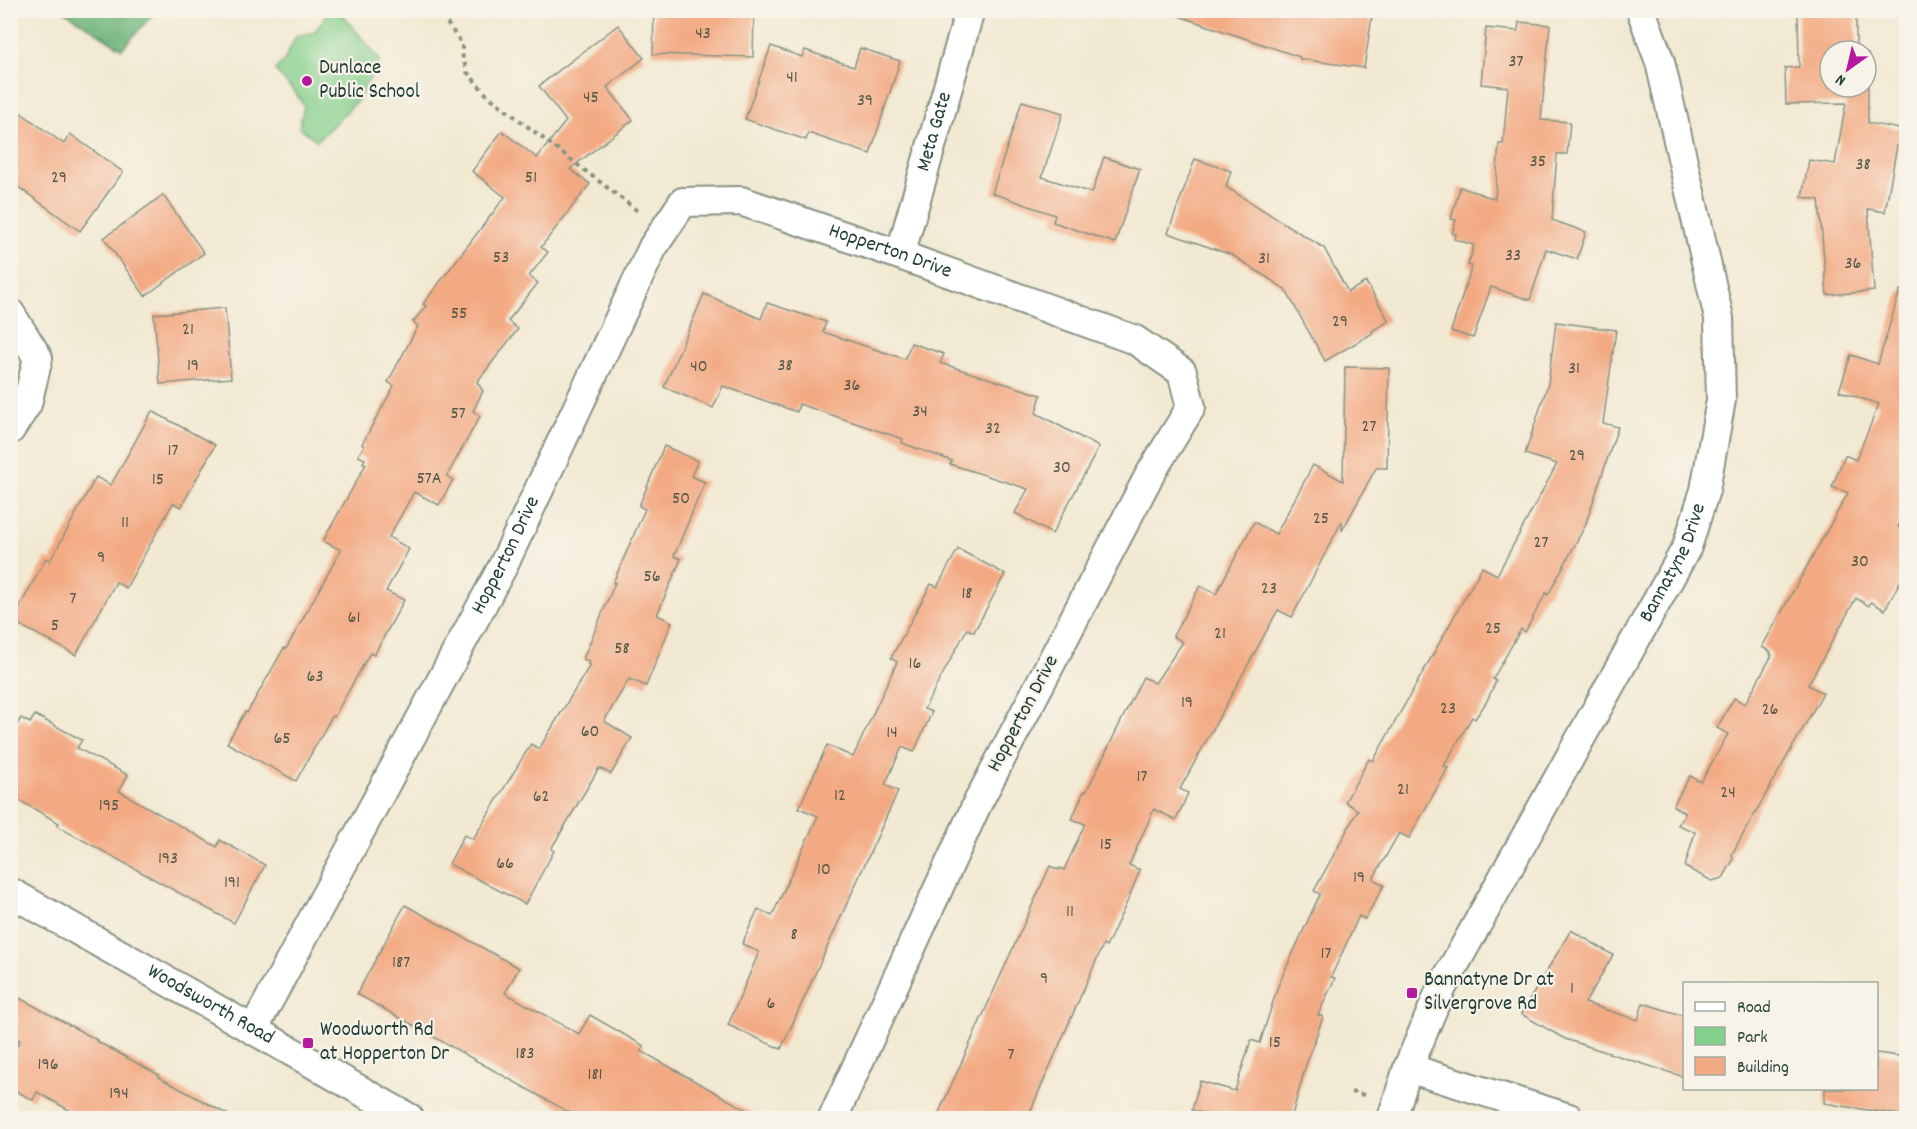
<svg xmlns="http://www.w3.org/2000/svg" width="1917" height="1129" font-family="Dekko,sans-serif">
<rect width="100%" height="100%" fill="#f7f3e8"/>
<filter id="ink" filterUnits="userSpaceOnUse"><feTurbulence type="fractalNoise" baseFrequency=".0167" numOctaves="2"/><feDisplacementMap in="SourceGraphic" scale="12" xChannelSelector="R" yChannelSelector="G"/><feConvolveMatrix kernelMatrix="1 2 1 2 8 2 1 2 1" color-interpolation-filters="sRGB"/></filter>
<filter id="wash" filterUnits="userSpaceOnUse"><feTurbulence type="fractalNoise" baseFrequency=".008" numOctaves="4" result="noise"/><feDisplacementMap in="SourceGraphic" scale="24" xChannelSelector="R" yChannelSelector="G"/><feGaussianBlur stdDeviation="1.35" result="paint"/><feColorMatrix in="noise" values="0 0 0 0 0 0 0 0 0 0 0 0 0 0 0 0 0 1.4 0 .05"/><feComposite in="paint" operator="in"/></filter>
<g filter="url(#wash)">
<rect width="100%" height="100%" fill="#f2e9d2"/>
<polygon fill="#84cf8b" stroke="#528660" stroke-width="1.5" points="328,11 340,11 380,60 357,101 317,141 299,127 304,106 297,95 275,70 284,61 296,36 315,32"/>
<polygon fill="#6bb277" stroke="#457856" stroke-width="1.5" points="64,11 156,11 122,49"/>
<g id="blocks">
<g fill="#f3aa83">
<polygon points="1177,10 1373,10 1364,68 1300,59 1300,57 1176,15"/>
<polygon points="1798,10 1856,10 1856,51 1830,51 1830,87 1866,87 1866,54 1868,54 1868,123 1900,129 1885,212 1868,209 1874,291 1827,295 1819,200 1802,197 1809,160 1835,164 1846,103 1786,104 1785,68 1799,67"/>
<polygon points="654,11 754,13 753,57 653,54"/>
<polygon points="1519,22 1550,25 1541,120 1570,122 1567,154 1557,154 1552,220 1586,232 1577,259 1546,249 1530,300 1491,287 1473,338 1451,331 1472,266 1468,265 1474,245 1454,239 1456,234 1452,233 1456,220 1451,219 1460,187 1495,199 1499,144 1503,144 1508,87 1481,84 1486,28 1518,31"/>
<polygon points="618,25 644,58 607,87 633,120 570,169 590,184 541,247 548,252 529,276 538,283 508,321 518,329 477,382 483,391 473,411 480,416 447,476 453,480 439,505 414,492 389,537 409,549 386,591 404,600 374,655 370,653 334,717 332,716 296,781 227,743 245,712 247,713 284,648 286,649 341,550 323,541 366,464 363,463 365,459 358,456 364,446 362,444 394,386 388,382 418,326 413,322 426,306 423,304 505,197 472,171 502,131 537,158 566,121 539,86"/>
<polygon points="771,46 802,57 805,50 854,67 860,48 900,61 870,154 808,133 806,140 745,119"/>
<polygon points="1022,101 1063,113 1042,177 1092,193 1104,157 1140,169 1115,243 1053,222 1055,215 992,193"/>
<polygon points="10,105 64,144 70,134 123,172 80,231 10,181"/>
<polygon points="1195,159 1231,171 1226,187 1324,248 1348,292 1366,282 1389,321 1372,331 1373,333 1325,361 1285,289 1232,255 1168,233"/>
<polygon points="163,195 204,253 145,296 104,238"/>
<polygon points="1900,290 1906,291 1906,507 1898,527 1906,531 1906,570 1885,610 1871,602 1869,606 1856,598 1808,685 1823,693 1732,854 1733,860 1723,878 1712,881 1685,867 1695,832 1678,825 1685,813 1673,806 1690,776 1701,782 1728,734 1717,728 1734,698 1745,704 1772,655 1770,654 1771,652 1762,647 1848,493 1832,487 1845,455 1856,460 1879,404 1839,391 1851,355 1878,364"/>
<polygon points="704,294 761,319 767,303 826,322 823,332 905,359 911,343 944,354 940,363 1041,395 1036,413 1099,447 1052,534 1015,513 1028,489 950,464 952,461 902,443 903,439 799,404 797,412 723,386 713,408 664,387"/>
<polygon points="225,308 231,378 160,384 154,314"/>
<polygon points="1556,322 1616,330 1603,423 1618,427 1585,526 1548,595 1546,593 1525,632 1521,629 1493,679 1496,681 1487,701 1475,719 1472,717 1444,766 1448,768 1409,838 1399,833 1373,879 1384,885 1365,919 1359,916 1331,977 1335,978 1318,1015 1323,1017 1306,1065 1291,1119 1223,1119 1192,1110 1200,1081 1235,1091 1251,1040 1260,1043 1278,986 1320,894 1314,891 1358,810 1345,802 1369,759 1373,761 1482,567 1497,575 1557,464 1525,454 1548,384"/>
<polygon points="1345,367 1389,368 1387,468 1376,468 1342,531 1342,521 1292,617 1278,610 1180,789 1188,793 1176,820 1154,809 1129,865 1140,870 1128,900 1106,947 1103,945 1027,1119 936,1119 1050,866 1059,870 1060,868 1064,870 1085,824 1072,819 1084,791 1086,792 1143,677 1155,683 1183,642 1173,636 1200,586 1216,594 1254,522 1276,534 1313,465 1343,481"/>
<polygon points="152,411 215,445 181,507 173,503 126,588 116,582 76,655 12,621 46,558 50,561 96,477 111,485"/>
<polygon points="664,446 698,461 691,476 705,482 674,556 681,559 657,615 672,622 646,686 629,679 604,721 632,738 611,774 599,768 551,849 554,851 525,904 449,864 464,835 473,839 531,744 539,749 590,665 588,664 589,661 583,659 615,583 613,583 645,509 639,506"/>
<polygon points="958,549 1005,574 974,632 967,629 924,709 932,712 914,752 902,747 885,785 898,791 781,1049 728,1025 759,952 742,944 758,909 772,916 818,816 799,808 827,745 853,757 897,662 891,658 931,584 937,587"/>
<polygon points="35,715 82,740 77,748 128,775 119,791 217,847 220,840 265,865 234,923 57,826 59,823 10,795 10,736 21,718 30,723"/>
<polygon points="405,905 519,968 505,993 579,1034 590,1015 644,1046 641,1051 763,1119 581,1119 357,994"/>
<polygon points="1571,930 1613,955 1585,1003 1638,1020 1643,1003 1684,1016 1684,1077 1565,1039 1521,1014"/>
<polygon points="10,993 97,1040 96,1041 159,1075 158,1077 236,1119 85,1119 37,1092 33,1100 10,1088 10,1058 20,1040 10,1035"/>
<polygon points="1876,1053 1906,1057 1906,1116 1824,1103 1825,1089 1876,1089"/>
</g>
</g>
</g>
<g filter="url(#ink)">
<use href="#blocks" fill-opacity="0" stroke="#889383" stroke-width="1.5"/>
<g fill="none" stroke-linecap="round" stroke-linejoin="round">
<defs>
<g id="street">
<path id="s1" d="M 900,255 L 970,10"/>
<polyline points="10,313 38,358 27,404 10,430"/>
<path id="s2" d="M 10,892 L 409,1118"/>
<path id="s3" d="M 253,1030 L 503,566 L 653,247 L 683,202 L 741,201 L 900,255 L 1135,340 L 1182,372 L 1191,407 L 1149,476 L 978,802 L 833,1118"/>
<polyline points="1408,1068 1569,1118"/>
<path id="s4" d="M 1392,1118 L 1408,1068 L 1441,989 L 1687,547 L 1705,490 L 1721,400 L 1719,318 L 1660,62 L 1641,10"/>
</g>
</defs>
<use href="#street" stroke="#889383" stroke-width="32"/>
<g stroke="#889383" stroke-width="4" stroke-dasharray="4.5 4.5" stroke-linecap="butt">
<polyline points="447,23 462,44 462,54 467,72 488,96 639,212"/>
<polyline points="1351,1092 1368,1096"/>
</g>
<use href="#street" stroke="#fff" stroke-width="28"/>
</g>
</g>
<g fill="#b5179e" stroke="#f7f3e8" stroke-width="2">
<circle cx="307" cy="81" r="6"/>
<rect x="1406" y="987" width="12" height="12" rx="3"/>
<rect x="302" y="1037" width="12" height="12" rx="3"/>
</g>
<g text-anchor="middle" dominant-baseline="central" stroke-width="4.5" stroke-linejoin="round" paint-order="stroke">
<g font-size="18" fill="#545848">
<text x="703" y="34">43</text>
<text x="1516" y="62">37</text>
<text x="792" y="78">41</text>
<text x="591" y="98">45</text>
<text x="865" y="101">39</text>
<text x="1538" y="162">35</text>
<text x="1863" y="165">38</text>
<text x="59" y="178">29</text>
<text x="531" y="178">51</text>
<text x="1513" y="256">33</text>
<text x="501" y="258">53</text>
<text x="1264" y="259">31</text>
<text x="1853" y="264">36</text>
<text x="459" y="314">55</text>
<text x="1340" y="322">29</text>
<text x="188" y="330">21</text>
<text x="193" y="366">19</text>
<text x="785" y="366">38</text>
<text x="699" y="367">40</text>
<text x="1574" y="369">31</text>
<text x="852" y="386">36</text>
<text x="920" y="412">34</text>
<text x="458" y="414">57</text>
<text x="1369" y="427">27</text>
<text x="993" y="429">32</text>
<text x="173" y="451">17</text>
<text x="1577" y="456">29</text>
<text x="1062" y="468">30</text>
<text x="429" y="479">57A</text>
<text x="158" y="480">15</text>
<text x="681" y="499">50</text>
<text x="1321" y="519">25</text>
<text x="125" y="523">11</text>
<text x="1541" y="543">27</text>
<text x="101" y="558">9</text>
<text x="1860" y="562">30</text>
<text x="652" y="577">56</text>
<text x="1269" y="589">23</text>
<text x="967" y="594">18</text>
<text x="73" y="599">7</text>
<text x="354" y="618">61</text>
<text x="55" y="626">5</text>
<text x="1493" y="629">25</text>
<text x="1220" y="634">21</text>
<text x="622" y="649">58</text>
<text x="915" y="664">16</text>
<text x="315" y="677">63</text>
<text x="1187" y="703">19</text>
<text x="1448" y="709">23</text>
<text x="1770" y="710">26</text>
<text x="590" y="732">60</text>
<text x="892" y="733">14</text>
<text x="282" y="739">65</text>
<text x="1142" y="777">17</text>
<text x="1403" y="790">21</text>
<text x="1728" y="793">24</text>
<text x="840" y="796">12</text>
<text x="541" y="797">62</text>
<text x="109" y="806">195</text>
<text x="1106" y="845">15</text>
<text x="168" y="859">193</text>
<text x="505" y="864">66</text>
<text x="824" y="870">10</text>
<text x="1359" y="878">19</text>
<text x="232" y="883">191</text>
<text x="1070" y="912">11</text>
<text x="794" y="935">8</text>
<text x="1326" y="954">17</text>
<text x="401" y="963">187</text>
<text x="1044" y="979">9</text>
<text x="1572" y="989">1</text>
<text x="771" y="1004">6</text>
<text x="1275" y="1043">15</text>
<text x="525" y="1054">183</text>
<text x="1011" y="1055">7</text>
<text x="48" y="1065">196</text>
<text x="595" y="1075">181</text>
<text x="119" y="1094">194</text>
</g>
<g font-size="21" fill="#1f3d34" stroke="#f7f3e8" text-anchor="start">
<text x="319" y="69">Dunlace<tspan x="319" dy="24">Public School</tspan></text>
<text x="1424" y="981">Bannatyne Dr at<tspan x="1424" dy="24">Silvergrove Rd</tspan></text>
<text x="320" y="1031">Woodworth Rd<tspan x="320" dy="24">at Hopperton Dr</tspan></text>
</g>
<g font-size="21" fill="#1f3d34" stroke="#f7f3e8">
<text stroke="none"><textPath href="#s1" startOffset="128">Meta Gate</textPath></text>
<text stroke="none"><textPath href="#s3" startOffset="1149">Hopperton Drive</textPath></text>
<text stroke="none"><textPath href="#s3" startOffset="538">Hopperton Drive</textPath></text>
<text stroke="none"><textPath href="#s4" startOffset="624">Bannatyne Drive</textPath></text>
<text transform="translate(1024 714) rotate(-62)">Hopperton Drive</text>
<text stroke="none"><textPath href="#s2" startOffset="230">Woodsworth Road</textPath></text>
</g>
</g>
<rect width="1917" height="1129" fill="none" stroke="#f7f3e8" stroke-width="36"/>
<rect x="1683" y="982" width="195" height="108" fill="#f7f3e8" stroke="#a1aaa0" stroke-width="1.5"/>
<rect x="1695" y="1002" width="30" height="9" fill="#ffffff" stroke="#a1aaa0" stroke-width="1.5"/>
<text x="1737" y="1012" font-size="18" fill="#1f3d34">Road</text>
<rect x="1695" y="1027" width="30" height="18" fill="#84cf8b" stroke="#a1aaa0" stroke-width="1.5"/>
<text x="1737" y="1042" font-size="18" fill="#1f3d34">Park</text>
<rect x="1695" y="1057" width="30" height="18" fill="#f3aa83" stroke="#a1aaa0" stroke-width="1.5"/>
<text x="1737" y="1072" font-size="18" fill="#1f3d34">Building</text>
<g transform="translate(1848 69) rotate(214)"><circle r="28" fill="#f7f3e8" stroke="#a1aaa0" stroke-width="1.5"/>
<path d="M0-4.5L10 22L0 15L-10 22Z" fill="#b5179e"/>
<text y="-9" font-size="16" font-weight="bold" text-anchor="middle" fill="#1f3d34">N</text>
</g>
</svg>
